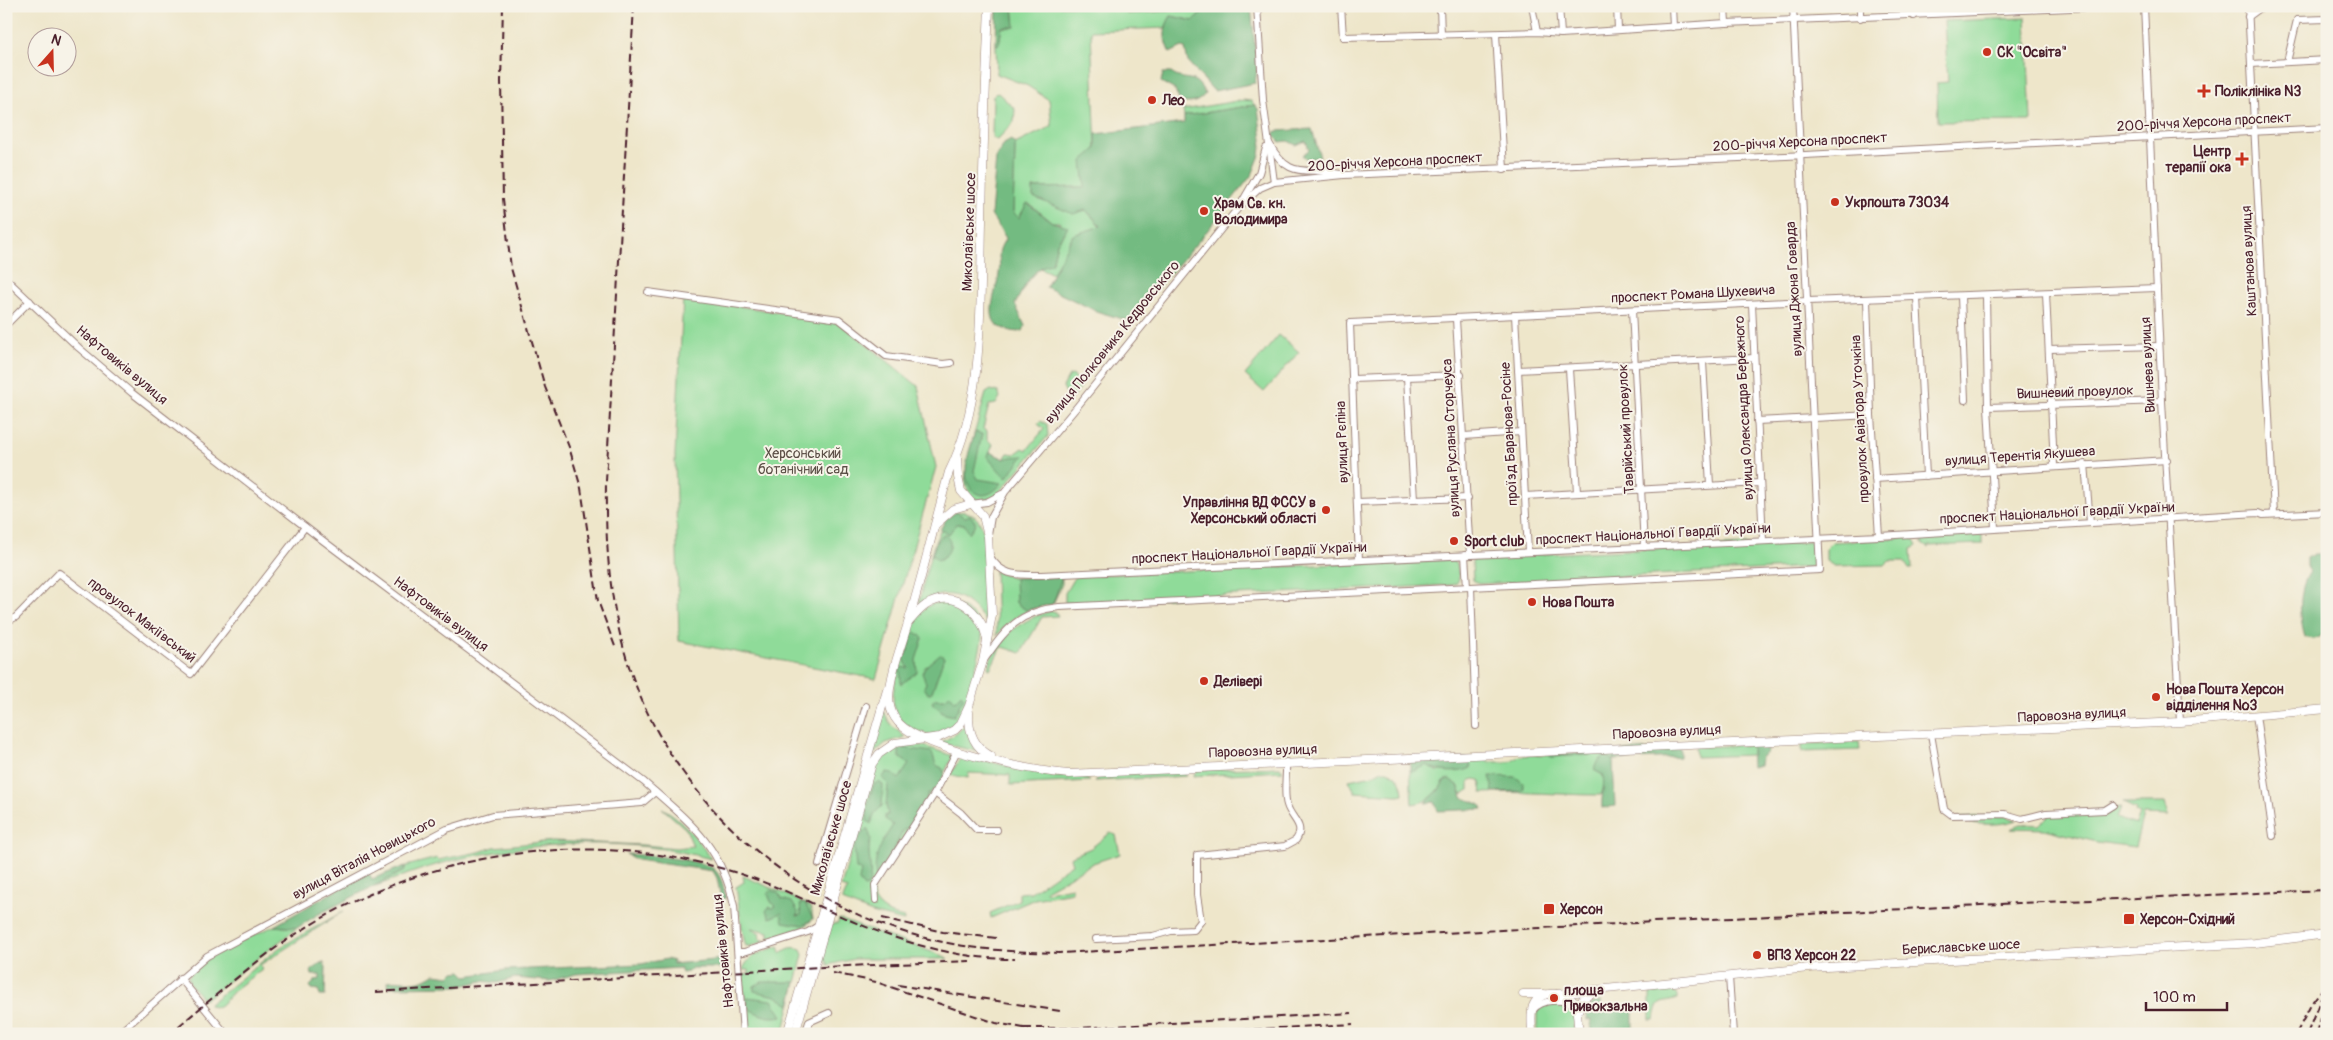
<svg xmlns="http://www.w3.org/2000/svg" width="2333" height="1040" font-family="Pangolin,sans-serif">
<rect width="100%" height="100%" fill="#f7f3e8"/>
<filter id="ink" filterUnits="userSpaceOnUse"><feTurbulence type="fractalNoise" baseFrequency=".02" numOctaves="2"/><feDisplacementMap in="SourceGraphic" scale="10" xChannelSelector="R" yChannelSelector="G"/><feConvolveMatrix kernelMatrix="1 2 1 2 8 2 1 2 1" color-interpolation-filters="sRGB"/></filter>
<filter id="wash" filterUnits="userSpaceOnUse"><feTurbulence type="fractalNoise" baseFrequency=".0096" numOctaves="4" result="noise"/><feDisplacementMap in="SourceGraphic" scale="20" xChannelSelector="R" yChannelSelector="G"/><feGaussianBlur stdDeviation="1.12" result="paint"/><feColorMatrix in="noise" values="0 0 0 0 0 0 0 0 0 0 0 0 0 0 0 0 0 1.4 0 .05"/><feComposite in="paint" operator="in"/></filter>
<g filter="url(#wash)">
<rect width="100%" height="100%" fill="#eee6ca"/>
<g fill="#8fdb99" stroke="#6c7d62">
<polygon points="1013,6 1126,6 1127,14 1222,7 1204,11 1194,21 1171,16 1165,28 1091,31 1096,149 1085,187 1033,188 1086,210 1101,227 1073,235 1053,274 1040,268 1042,265 1052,264 1057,243 1066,230 1059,222 1052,222 1028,203 1019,218 1013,212 1015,144 1052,126 1049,100 1028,86 997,74 996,45 999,44 1002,27 1015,27"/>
<polygon points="2026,18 2031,121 1938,122 1937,83 1948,82 1944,21"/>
<polygon points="997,92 1015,109 1014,122 997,140 992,137 993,96"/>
<polygon points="1243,100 1251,101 1255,105 1184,116 1183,110"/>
<polygon points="683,298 838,321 918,386 936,467 876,679 679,641 675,455"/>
<polygon points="1279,335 1299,352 1264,392 1245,375"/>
<polygon points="1073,375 1081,384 1080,389 1070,400 1063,387 1069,376"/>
<path d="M 991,390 L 998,392 L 1000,397 L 996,404 L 989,405 L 983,429 L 987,431 L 987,440 L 993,444 L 990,452 L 1004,459 L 1008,453 L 1015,454 L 1023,448 L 1027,450 L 1044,429 L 1038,424 L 1040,421 L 1047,424 L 1048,436 L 997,495 L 980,501 C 970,497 966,489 965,479 L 969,452 L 986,393 Z"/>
<path d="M 956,512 C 973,510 980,519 984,534 L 987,623 C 974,607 961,589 935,596 C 929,598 924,603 918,605 C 925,582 934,522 956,512 Z"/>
<polygon points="1982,534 1982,544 1928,546 1928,548 1922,544 1922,541 1927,536"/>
<polygon points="1912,537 1917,546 1911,549 1912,569 1909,569 1904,561 1889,561 1885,565 1834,566 1826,561 1826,548 1832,542"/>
<path d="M 1810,542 C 1818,547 1818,558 1813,565 L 1810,567 L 1478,584 L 1473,580 L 1472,561 L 1477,557 Z"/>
<polygon points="1450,559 1457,563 1459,579 1457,583 1452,585 1065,603 1065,593 1075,576"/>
<path d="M 995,571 L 1012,578 L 1062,577 L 1062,584 L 1053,604 C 1029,608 1011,616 997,636 Z"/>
<path d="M 951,602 C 966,609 978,614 982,632 C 984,643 966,706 960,716 C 953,727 940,735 928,734 C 920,733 913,730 907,725 C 883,708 896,679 903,655 C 908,637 912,613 932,604 C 937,602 945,602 951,602 Z"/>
<path d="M 1052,611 L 1056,612 L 1058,616 L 1042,617 L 1021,653 L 1003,647 L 999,651 L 990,669 L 988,668 C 993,639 1025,617 1052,611 Z"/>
<polygon points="884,712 891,725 905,737 886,743 871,756"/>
<polygon points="964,726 966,727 976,751 940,743 956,734"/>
<polygon points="1859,742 1860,750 1802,752 1802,744"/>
<path d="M 905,745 L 924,746 L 953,756 L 937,787 L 873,883 C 869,904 886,914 904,918 L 904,921 L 872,913 L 842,901 L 847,889 L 841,887 L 875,767 L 887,752 Z"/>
<polygon points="1751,745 1751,755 1696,757 1695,747"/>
<path d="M 1617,753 L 1613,760 L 1610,758 L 1594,770 L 1603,775 L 1605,784 L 1601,795 C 1561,795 1522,791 1482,793 L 1480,780 L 1474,779 L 1469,781 L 1469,790 L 1462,794 L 1458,785 L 1445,780 C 1436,795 1430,802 1412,804 L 1410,771 L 1428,765 L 1436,771 L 1460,771 L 1469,758 L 1488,757 L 1488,762 L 1511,762 L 1519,756 L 1550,754 L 1551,757 Z"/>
<polygon points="964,756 1055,777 1084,776 1090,781 1010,785 1010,775 969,773 968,778 950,775 960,759"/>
<polygon points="1280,767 1283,771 1193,776 1197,770"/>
<path d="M 1382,770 C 1396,772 1402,780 1403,794 L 1398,795 L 1355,792 L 1349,780 L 1373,775 Z"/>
<polygon points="1184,772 1187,776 1095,781 1101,775"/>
<polygon points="2123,803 2164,803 2168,816 2143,815 2135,847 2097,842 2044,829 2011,828 2021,824 2039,825 2050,814 2109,810 2121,807 2117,818 2135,825 2139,814 2135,812 2136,809"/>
<path d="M 662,808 C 682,818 699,841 711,859 C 628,836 534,841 451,861 C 422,868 395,879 368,889 L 404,871 L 406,866 L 437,858 L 438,860 L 479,852 L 494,847 L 553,841 L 643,845 L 677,848 L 693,846 L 686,829 Z"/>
<path d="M 2004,816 L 2017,820 C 2001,826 1977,825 1960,821 L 1959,817 Z"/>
<polygon points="1110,833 1116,835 1120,854 1093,863 1046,890 1047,892 1072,887 1072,892 1035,899 991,918 990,913 1019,900 1019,893 1031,892 1072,864 1070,857 1091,848"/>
<path d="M 743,876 L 781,892 L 811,907 L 813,919 L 803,928 L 769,938 L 769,932 L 751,928 L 760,933 L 761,940 L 766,940 L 752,946 L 746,946 C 743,942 738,897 736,887 L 744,882 Z"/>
<polygon points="344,911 260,965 262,969 237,988 218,1008 210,1006 209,1004 279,948"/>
<polygon points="839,919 946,957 948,959 854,959 828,965 827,961 822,959 831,925 838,923"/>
<path d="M 274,926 L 297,928 L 204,1000 L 190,984 L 188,977 C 205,953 248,938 274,926 Z"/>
<path d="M 779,946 L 781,953 C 788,948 792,946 801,949 L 803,955 L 783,1034 L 748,1034 L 742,975 L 749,974 L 749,970 L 743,970 C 747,955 766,951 779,946 Z"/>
<path d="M 1670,990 L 1677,995 L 1677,999 C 1659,1005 1657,999 1654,1020 L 1650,1020 L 1650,993 Z"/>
<polygon points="1564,1004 1573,1008 1574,1011 1575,1034 1537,1034 1537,1010 1543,1005"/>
</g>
<g fill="#73bb81" stroke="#5e6d56">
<polygon points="997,6 1013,6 1015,27 1002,27 999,44 996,45"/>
<path d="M 1222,6 L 1251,6 L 1257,70 L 1255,83 L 1214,91 L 1188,62 L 1185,48 L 1182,47 L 1170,53 C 1163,40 1163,28 1171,16 L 1193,21 L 1204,11 Z"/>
<path d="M 1163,73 L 1171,73 C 1186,84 1194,71 1205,94 C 1198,103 1191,104 1180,102 L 1175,90 L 1161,82 Z"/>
<polygon points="1255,105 1258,109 1262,139 1260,155 1252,175 1203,236 1129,321 1096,311 1046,287 1073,235 1101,226 1086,210 1073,214 1033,197 1033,188 1085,187 1082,161 1096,149 1096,134 1184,123 1184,116"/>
<polygon points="1312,129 1320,157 1307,159 1302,155 1309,150 1306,141 1296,145 1288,141 1280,142 1273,135 1276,131"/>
<path d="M 1011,140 L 1015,144 L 1015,153 L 1013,212 L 1019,218 L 1027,203 L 1052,222 L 1068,226 L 1057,243 L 1052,264 C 1033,265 1023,290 1015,304 L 1025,326 L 1023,331 C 1016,333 1012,331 1005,329 C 981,323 997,291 999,274 C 1002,256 994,256 1006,238 L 991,215 L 996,158 L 1004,144 Z"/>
<path d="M 975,432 L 982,434 L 974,471 L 978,479 L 1002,483 C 984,506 964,493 966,467 C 967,456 972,443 975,432 Z"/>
<polygon points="990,452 1004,459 1010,457 1024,456 1006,478 987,457"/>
<polygon points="956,512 965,517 970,515 976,523 969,533 964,524 956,524 949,534 940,530 946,519"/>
<path d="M 943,535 L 947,535 C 954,545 949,556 938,560 L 932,555 L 937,540 Z"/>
<path d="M 2315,554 L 2327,554 L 2327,632 C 2318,637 2317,642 2305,637 C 2299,619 2298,587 2310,572 L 2307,569 L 2307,558 Z"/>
<polygon points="1062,577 1053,604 1026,610 1016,603 1015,578"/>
<polygon points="916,632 923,638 916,660 917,672 901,684 900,667 908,668 904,658 910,646 911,633"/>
<polygon points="940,654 944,657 932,692 928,694 924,687 926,683 922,673 925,667"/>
<polygon points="950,694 955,701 961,694 964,697 954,716 945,714 932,703 934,699 946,699"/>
<polygon points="1751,745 1767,745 1768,752 1761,757 1760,765 1752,767"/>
<path d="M 904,748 L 932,752 L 936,765 L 942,768 L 945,774 L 937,787 L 928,794 L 925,804 L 909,827 L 903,831 L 888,861 L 876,878 C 872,857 883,841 893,825 L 885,819 L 885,815 L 888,815 L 886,805 L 888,784 L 882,778 L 887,772 L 892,773 L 899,779 L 909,764 L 899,757 L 899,750 Z"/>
<path d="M 1680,748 L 1680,757 L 1613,760 L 1615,806 L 1602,808 C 1601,796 1605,787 1603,775 L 1594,770 L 1596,764 L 1604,756 L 1613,760 L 1617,753 L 1550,757 L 1550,754 Z"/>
<path d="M 1469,758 L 1471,768 C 1460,774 1437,773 1427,765 L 1414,771 L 1410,771 L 1410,762 Z"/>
<polygon points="1490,776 1516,777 1523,783 1524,789 1521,791 1493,792"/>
<polygon points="1449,779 1458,785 1462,797 1481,805 1483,809 1438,811 1435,802 1425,803 1438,791 1445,780"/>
<polygon points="879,782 883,785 882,806 875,813 871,824 867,821 867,807 874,784"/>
<path d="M 866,829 L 868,829 L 871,839 C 865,854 875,871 868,886 L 864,887 L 859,881 L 861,870 L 856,869 C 855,848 850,847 866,829 Z"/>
<path d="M 626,854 C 645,855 702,859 714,869 C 722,876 724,889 726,898 L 721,899 L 717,878 L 713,871 L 637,860 Z"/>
<polygon points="405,866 404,871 317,915 297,928 274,926 368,872 372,879"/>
<polygon points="771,890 778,893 782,899 792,902 798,912 797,916 801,915 800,904 805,903 813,919 803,925 783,922 781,913 770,918 766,911 769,907 773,908 776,906 771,902 768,894"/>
<path d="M 667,959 L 673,961 L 673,964 L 724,959 L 727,960 L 729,965 L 727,968 L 692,968 L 688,972 L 682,973 L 680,968 L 576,974 L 550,981 L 515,978 L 497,983 L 482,981 L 461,986 L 389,987 L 387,981 C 408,978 413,988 434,974 L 450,976 L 454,972 L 461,971 L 466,976 L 506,970 L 641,964 Z"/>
<polygon points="323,962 326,967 325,996 320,996 318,990 312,989 310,986 316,980 320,979 320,975 312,975 311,970"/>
<polygon points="762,982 796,982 790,1005 776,996 754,991 754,986"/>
<path d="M 747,997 L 772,1000 L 782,1016 C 768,1019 760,1015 747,1008 Z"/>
<polygon points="1601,1002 1602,1009 1633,1006 1633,1034 1592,1034 1591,1020 1587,1020 1587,1011 1593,1003"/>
</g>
</g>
<g filter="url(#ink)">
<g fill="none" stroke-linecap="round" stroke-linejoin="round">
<defs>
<g id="minor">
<polyline points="1257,6 1263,100 1274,182"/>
<polyline points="1341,6 1343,37 1537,32 1561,34 1726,23 2117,6"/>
<polyline points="1440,6 1441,35"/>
<polyline points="1532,6 1537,32"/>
<polyline points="1559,6 1561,34"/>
<polyline points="1617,6 1618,30"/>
<polyline points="1672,6 1673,27"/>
<polyline points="1725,6 1726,23"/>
<polyline points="1860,6 1860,18"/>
<polyline points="1913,6 1914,16"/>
<polyline points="2144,6 2162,401 2180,722"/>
<polyline points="2248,6 2274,514"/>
<polyline points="2248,17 2263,6"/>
<polyline points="1496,34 1504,169"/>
<polyline points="2287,62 2297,20 2327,19"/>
<polyline points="2251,64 2327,60"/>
<path d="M 1269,143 C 1290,183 1307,165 1341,174"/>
<polyline points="1242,202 1259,173 1266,148"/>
<path d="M 6,279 L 79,348 L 132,393 L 317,536 L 644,782 C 689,822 721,844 734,906 L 743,1034"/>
<polyline points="648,292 839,319 886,356 943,364 951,363"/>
<polyline points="2046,293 2054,466"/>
<polyline points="1986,295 1988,407 1995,528"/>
<polyline points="1961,296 1965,400"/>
<polyline points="1917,297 1926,476"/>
<polyline points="1867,300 1871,415 1879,536"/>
<polyline points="1752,304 1763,541"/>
<polyline points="1632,310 1644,547"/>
<polyline points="1515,315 1528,552"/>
<polyline points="1456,319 1470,555"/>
<polyline points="6,325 30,301"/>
<polyline points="2049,349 2159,346"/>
<polyline points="1703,362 1710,485"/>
<polyline points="1569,369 1577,492"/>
<polyline points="1518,370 1754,358"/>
<polyline points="1407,377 1414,500"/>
<polyline points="1352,379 1461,375"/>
<polyline points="1988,407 2162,401"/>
<polyline points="1757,421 1871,415"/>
<polyline points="1464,436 1521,432"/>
<polyline points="2085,464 2090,522"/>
<polyline points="1875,479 2167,460"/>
<polyline points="1525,496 1760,483"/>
<polyline points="1357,502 1468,498"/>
<polyline points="971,504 987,502 1002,494"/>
<polyline points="988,534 991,517 1005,492 1076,408 1239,207 1260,188 1274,182 1344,175 1786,156 2327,128"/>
<path d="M 989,555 C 1001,577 1018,575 1041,575 L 1879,536 L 2258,513 L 2263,515 L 2327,512"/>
<polyline points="1465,555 1467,587"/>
<polyline points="1359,560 1350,323 1808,301 2157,288"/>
<polyline points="1471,587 1476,726"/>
<polyline points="6,622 16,617 59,573 191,674 305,527"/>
<path d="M 984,660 C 1006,629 1019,611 1059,607 L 1820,570 L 1793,6"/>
<polyline points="2256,715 2273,836"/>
<polyline points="1931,734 1944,809 1952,815 2005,814 2022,819 2046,813 2105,810 2113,805"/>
<polyline points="935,793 961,813 977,830 997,830"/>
<polyline points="819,864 866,706"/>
<polyline points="876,900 875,885 935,793 957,751"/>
<path d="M 1096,939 L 1153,936 L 1171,931 L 1194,930 L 1201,921 L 1197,895 L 1197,855 L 1285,846 L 1296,840 C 1306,825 1291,819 1287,805 C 1283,792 1287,776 1286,762"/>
<polyline points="738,952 744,952 808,932 818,926"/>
<polyline points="1729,977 1733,1034"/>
<polyline points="180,978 226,1034"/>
<path d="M 1533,1010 C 1542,999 1564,998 1574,1006"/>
<polyline points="118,1034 207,956 447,829 493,815 642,803 655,792"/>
<polyline points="805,1034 809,1022 829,1013"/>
</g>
<g id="major">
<path d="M 989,6 C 986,78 983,150 982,222 C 980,301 985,400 949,472 C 935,522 923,573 908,623 C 901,647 891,671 889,697 C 889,704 891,712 895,718 C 913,749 1033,771 1069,774 L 2180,722 L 2327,709"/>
<polyline points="935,525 953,509 971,504"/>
<path d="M 909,622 C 914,616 919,610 926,605 C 955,587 982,612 987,640"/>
<path d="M 969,712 C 968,731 973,747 991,756"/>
<polyline points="1523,994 1544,994"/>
<polyline points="1557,994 1809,968 2255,943 2327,934"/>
<polyline points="1578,1011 1583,999 1593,992"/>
<polyline points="787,1034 887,690"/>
<polyline points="795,1034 872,764 879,754 895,743 940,737 955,730 960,725 969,706 983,661 992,615 988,536 983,516 961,491 958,477 957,458"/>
<path d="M 1532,1034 C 1532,1025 1530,1015 1533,1006 C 1540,988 1566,992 1576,1004 L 1579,1034"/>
</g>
</defs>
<use href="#minor" stroke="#9c827a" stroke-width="8"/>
<use href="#major" stroke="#9c827a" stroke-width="9"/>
<use href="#minor" stroke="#fff" stroke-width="6"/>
<use href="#major" stroke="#fff" stroke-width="8"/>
<g stroke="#4a1f2b" stroke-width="2" stroke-dasharray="8 4" stroke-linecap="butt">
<polyline points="503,6 501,81 503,199 511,268 545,387 569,447 581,488 598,601 616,649"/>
<path d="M 634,6 L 606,481 C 605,549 610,614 633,678 C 680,809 804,912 938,941 C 977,950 1019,952 1059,953 L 2019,903 L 2327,890"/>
<polyline points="882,918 943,932 996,938"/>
<polyline points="833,973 876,982 996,1023 1029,1029"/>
<polyline points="898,985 1060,1011"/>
<polyline points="376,992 799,968 970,961"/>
<polyline points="1024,1028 1080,1028 1352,1013"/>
<path d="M 169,1034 C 207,1003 244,970 284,942 C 422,847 601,823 758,880 C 785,890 811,903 838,915 C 894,940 952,959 1015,959"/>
<polyline points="1170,1034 1353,1024"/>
<polyline points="2296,1034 2313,1001 2327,983"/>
<polyline points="2307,1034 2321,998"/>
<polyline points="2317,1034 2323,1009"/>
</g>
</g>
</g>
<g fill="#c8321e" stroke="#f7f3e8" stroke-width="2">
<circle cx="1987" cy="52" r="5"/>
<path d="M2201.5 83.5h5v5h5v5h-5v5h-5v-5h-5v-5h5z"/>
<circle cx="1152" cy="100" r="5"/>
<path d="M2239.5 151.5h5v5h5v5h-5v5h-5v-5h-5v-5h5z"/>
<circle cx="1835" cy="202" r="5"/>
<circle cx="1204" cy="211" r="5"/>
<circle cx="1326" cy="510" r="5"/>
<circle cx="1454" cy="541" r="5"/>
<circle cx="1532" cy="602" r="5"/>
<circle cx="1204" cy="681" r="5"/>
<circle cx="2156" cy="697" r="5"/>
<rect x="1543" y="903" width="12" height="12" rx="2.5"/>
<rect x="2123" y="913" width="12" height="12" rx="2.5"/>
<circle cx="1757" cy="955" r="5"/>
<circle cx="1554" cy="998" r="5"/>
</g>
<g text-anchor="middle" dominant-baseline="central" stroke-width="4" stroke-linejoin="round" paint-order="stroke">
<g font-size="14" font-weight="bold" fill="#4a1f2b" stroke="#f7f3e8" text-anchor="start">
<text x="1997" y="52">СК "Освіта"</text>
<text x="2215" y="91">Поліклініка N3</text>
<text x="1162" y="100">Лео</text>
<text x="2231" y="151" text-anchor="end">Центр<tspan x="2231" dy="16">терапії ока</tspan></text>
<text x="1845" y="202">Укрпошта 73034</text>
<text x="1214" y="203">Храм Св. кн.<tspan x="1214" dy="16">Володимира</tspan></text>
<text x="1316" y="502" text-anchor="end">Управління ВД ФССУ в<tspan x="1316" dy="16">Херсонський області</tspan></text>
<text x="1464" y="541">Sport club</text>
<text x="1542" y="602">Нова Пошта</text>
<text x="1214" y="681">Делівері</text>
<text x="2166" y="689">Нова Пошта Херсон<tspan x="2166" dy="16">відділення №3</tspan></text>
<text x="1560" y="909">Херсон</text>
<text x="2140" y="919">Херсон-Східний</text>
<text x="1767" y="955">ВПЗ Херсон 22</text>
<text x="1564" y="990">площа<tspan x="1564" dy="16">Привокзальна</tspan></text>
</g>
<g font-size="14" fill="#4a1f2b" stroke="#f7f3e8">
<text transform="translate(2204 122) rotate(-3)">200-річчя Херсона проспект</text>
<text transform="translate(1800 142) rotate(-3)">200-річчя Херсона проспект</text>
<text transform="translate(1395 162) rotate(-3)">200-річчя Херсона проспект</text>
<text transform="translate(969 232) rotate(-88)">Миколаївське шосе</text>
<text transform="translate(2249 261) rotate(-93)">Каштанова вулиця</text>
<text transform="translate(1794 289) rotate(-93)">вулиця Джона Говарда</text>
<text transform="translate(1693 294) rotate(-3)">проспект Романа Шухевича</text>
<text transform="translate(1112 342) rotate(-51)">вулиця Полковника Кедровського</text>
<text transform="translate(122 365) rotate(40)">Нафтовиків вулиця</text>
<text transform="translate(2148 365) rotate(-93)">Вишнева вулиця</text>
<text transform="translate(2075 392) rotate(-2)">Вишневий провулок</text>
<text transform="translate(1744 408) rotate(-93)">вулиця Олександра Бережного</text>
<text transform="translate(1860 419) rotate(-93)">провулок Авіатора Уточкіна</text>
<text transform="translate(1626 429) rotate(-93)">Таврійський провулок</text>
<text transform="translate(1509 434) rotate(-93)">проїзд Баранова-Росіне</text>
<text transform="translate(1451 438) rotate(-93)">вулиця Руслана Сторчеуса</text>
<text transform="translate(1342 442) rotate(-92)">вулиця Рєпіна</text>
<text transform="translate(2020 456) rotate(-4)">вулиця Терентія Якушева</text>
<text transform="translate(2057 513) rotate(-3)">проспект Національної Гвардії України</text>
<text transform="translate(1653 534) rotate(-3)">проспект Національної Гвардії України</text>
<text transform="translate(1249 553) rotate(-3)">проспект Національної Гвардії України</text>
<text transform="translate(441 614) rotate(37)">Нафтовиків вулиця</text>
<text transform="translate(142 620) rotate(37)">провулок Макіївський</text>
<text transform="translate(2072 715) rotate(-3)">Паровозна вулиця</text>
<text transform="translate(1667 732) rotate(-3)">Паровозна вулиця</text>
<text transform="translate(1263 751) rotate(-2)">Паровозна вулиця</text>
<text transform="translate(831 838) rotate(-74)">Миколаївське шосе</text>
<text transform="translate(364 858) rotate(-28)">вулиця Віталія Новицького</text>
<text transform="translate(1961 947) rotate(-3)">Бериславське шосе</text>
<text transform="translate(723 951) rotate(-96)">Нафтовиків вулиця</text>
</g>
<g font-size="14" fill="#5b4e46" stroke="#f7f3e8">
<text x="803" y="453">Херсонський<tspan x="803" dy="16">ботанічний сад</tspan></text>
</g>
</g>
<rect width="2333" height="1040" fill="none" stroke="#f7f3e8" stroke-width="25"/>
<g transform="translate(52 52) rotate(20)"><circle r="24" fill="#f7f3e8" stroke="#b29e9c"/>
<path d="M0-4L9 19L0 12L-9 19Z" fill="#c8321e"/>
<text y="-8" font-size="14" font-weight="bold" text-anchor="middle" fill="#4a1f2b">N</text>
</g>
<path d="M2146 1002v8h81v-8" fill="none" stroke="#4a1f2b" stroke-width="2.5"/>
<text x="2153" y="1002" font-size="15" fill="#4a1f2b" stroke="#f7f3e8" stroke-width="4" paint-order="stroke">100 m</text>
</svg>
